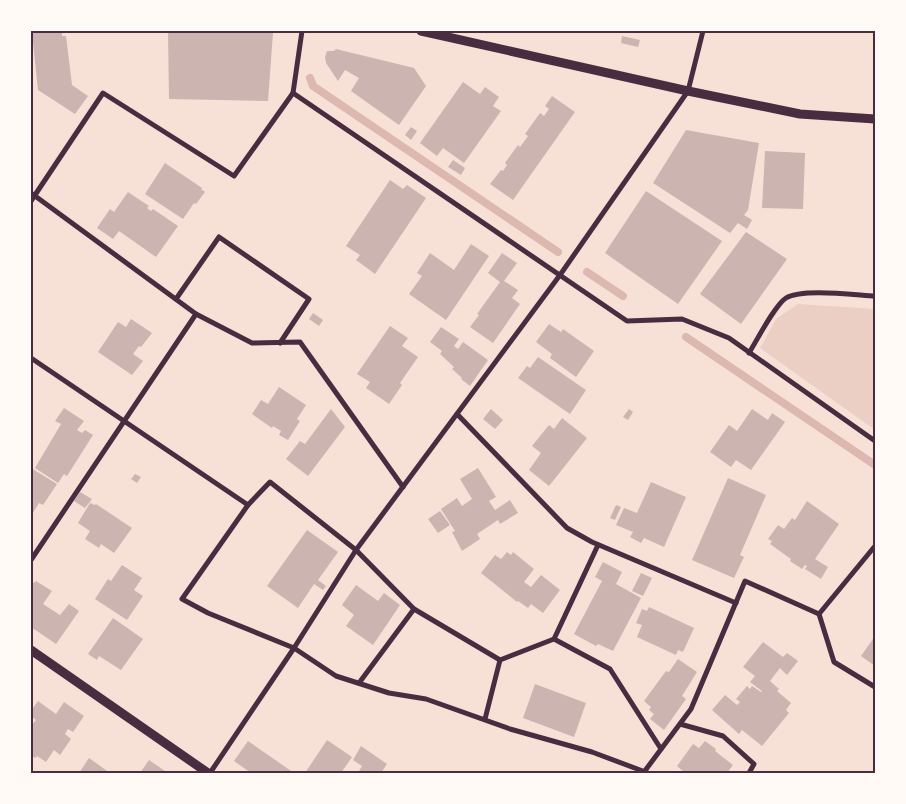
<svg xmlns="http://www.w3.org/2000/svg" width="906" height="804" font-family="'IBM Plex Sans',sans-serif">
<rect width="100%" height="100%" fill="#f7e1d7"/>
<polygon fill="#ebcfc5" points="798,304 875,309 875,430 760,348 776,319"/>
<g fill="none" stroke-linecap="round" stroke-linejoin="round">
<g stroke="#dcb8b0" stroke-width="8">
<polyline points="310,78 313,86 558,252"/>
<polyline points="587,272 623,296"/>
<polyline points="686,337 875,465"/>
</g>
</g>
<g fill="#ccb4b1">
<polygon points="48,31 62,31 62,36 66,36 72,85 88,96 75,114 38,90 32,33"/>
<polygon points="168,31 252,31 273,33 268,101 169,99"/>
<polygon points="622,36 640,40 638,47 621,43"/>
<polygon points="336,49 414,68 426,86 399,125 351,91 359,78 345,70 338,81 326,63 325,57 327,51 334,51"/>
<polygon points="463,82 480,94 485,87 499,97 493,106 501,111 464,163 443,148 437,156 420,143"/>
<polygon points="552,96 575,112 513,200 490,184 501,170 503,171 507,165 505,163 518,145 520,147 528,136 525,134 540,113 544,116 549,109 545,106"/>
<polygon points="411,127 417,131 411,140 405,135"/>
<polygon points="686,130 759,143 748,210 744,215 752,220 747,229 738,223 730,233 653,183"/>
<polygon points="765,151 805,153 803,209 762,208"/>
<polygon points="453,160 465,168 461,175 448,167"/>
<polygon points="165,163 202,188 201,189 205,192 196,204 194,203 183,219 145,194"/>
<polygon points="390,180 403,189 407,185 426,198 375,274 356,260 360,255 346,246"/>
<polygon points="646,191 722,241 678,304 605,253"/>
<polygon points="128,192 149,206 147,208 151,211 153,209 178,226 156,257 119,231 113,239 97,228 110,209 114,212"/>
<polygon points="746,232 787,259 741,324 700,294"/>
<polygon points="471,244 489,256 446,320 409,294 422,276 417,273 430,253 454,270"/>
<polygon points="502,253 517,263 504,281 518,290 512,298 520,304 493,343 470,327 479,315 477,314 500,282 488,273"/>
<polygon points="313,313 323,320 319,326 309,319"/>
<polygon points="131,319 152,333 141,347 139,346 133,354 143,361 132,375 98,352 118,322 126,327"/>
<polygon points="549,324 561,332 563,329 594,351 576,377 550,358 552,354 536,342"/>
<polygon points="390,326 408,338 402,346 418,357 400,383 402,385 389,404 366,388 370,382 357,374"/>
<polygon points="441,327 459,339 454,346 458,349 463,342 488,360 470,386 461,379 462,378 452,369 454,367 440,354 442,351 430,342"/>
<polygon points="538,357 586,390 570,414 518,378 527,366 530,368"/>
<polygon points="279,387 306,405 297,419 300,421 288,440 279,435 281,431 273,426 272,428 252,414 261,400 268,404"/>
<polygon points="64,408 84,421 77,430 82,433 85,430 93,435 67,476 64,474 58,483 35,468 61,424 55,421"/>
<polygon points="331,409 345,427 308,476 286,459 300,441 305,444"/>
<polygon points="491,409 503,420 495,429 483,419"/>
<polygon points="629,409 633,412 628,420 623,417"/>
<polygon points="752,409 768,420 772,413 785,422 751,470 736,460 731,467 710,452 729,425 737,431"/>
<polygon points="562,418 587,438 549,486 529,470 541,453 532,446 549,425 554,429"/>
<polygon points="31,468 57,484 43,505 39,503 31,516"/>
<polygon points="478,468 496,497 489,501 495,510 510,500 518,513 500,524 498,520 477,534 480,539 462,551 452,532 455,531 441,509 457,498 462,506 472,499 460,479"/>
<polygon points="135,474 141,477 137,483 131,479"/>
<polygon points="728,478 766,495 740,555 744,557 734,578 692,560"/>
<polygon points="651,482 686,497 664,547 644,538 641,543 630,537 633,532 616,525 624,508 637,513"/>
<polygon points="80,492 92,499 85,508 74,501"/>
<polygon points="807,501 839,524 815,559 828,567 821,579 805,569 807,566 805,565 802,569 790,561 791,559 770,544 772,541 768,539 778,525 784,529 792,518 795,520"/>
<polygon points="90,503 95,505 96,504 132,528 114,553 101,544 99,548 85,539 90,531 78,523"/>
<polygon points="616,505 621,507 615,520 610,518"/>
<polygon points="440,511 450,525 438,533 428,519"/>
<polygon points="307,530 338,552 318,580 326,586 323,590 314,584 298,608 267,586"/>
<polygon points="507,552 511,555 513,552 534,569 524,582 531,587 541,575 560,590 543,613 531,604 528,608 518,601 517,602 481,573 495,555 501,559"/>
<polygon points="603,562 622,572 616,584 641,598 613,651 598,644 596,646 574,634 602,581 595,577"/>
<polygon points="122,565 142,578 134,590 143,596 127,620 95,599 108,579 111,581"/>
<polygon points="641,573 652,578 643,596 632,591"/>
<polygon points="31,581 34,583 36,581 52,591 43,604 60,615 69,604 79,611 56,644 31,627"/>
<polygon points="356,585 378,601 384,593 400,605 373,645 346,626 354,615 342,605"/>
<polygon points="649,607 694,628 683,652 678,650 676,655 637,637 642,625 636,623 642,609 647,611"/>
<polygon points="113,618 143,639 121,670 99,656 97,660 88,654"/>
<polygon points="875,636 875,666 861,656"/>
<polygon points="763,642 783,657 787,653 798,661 787,675 780,668 770,681 779,689 777,691 791,703 786,710 789,713 762,746 742,730 739,734 712,710 725,695 737,705 740,702 736,699 747,686 750,689 752,686 761,692 762,691 750,682 755,676 743,667"/>
<polygon points="678,659 697,672 682,696 686,699 664,730 650,719 654,714 649,710 651,707 644,701 666,671 669,672"/>
<polygon points="535,684 586,703 574,737 523,718"/>
<polygon points="38,701 56,714 64,702 84,716 73,732 68,729 65,734 71,739 60,755 54,750 46,762 37,756 36,758 31,756 31,726 36,720 31,716 31,711"/>
<polygon points="327,740 352,757 341,773 305,773"/>
<polygon points="248,741 294,773 251,773 234,761"/>
<polygon points="705,741 716,749 715,751 733,765 727,773 685,773 677,766 693,744 699,748"/>
<polygon points="361,746 387,764 381,773 358,773 362,766 353,760"/>
<polygon points="89,758 110,773 79,773"/>
<polygon points="149,760 168,773 140,773"/>
</g>
<g fill="none" stroke-linecap="round" stroke-linejoin="round">
<g stroke="#4a2c40" stroke-width="5">
<polyline points="293,93 627,321 682,319 729,338 875,441"/>
<polyline points="31,193 196,314 31,560"/>
<polyline points="31,201 103,93 234,176 293,93 302,31"/>
<polyline points="176,299 219,237 309,299 280,343"/>
<polyline points="196,314 252,343 300,342 403,487"/>
<path d="M 749,353 C 757,340 775,305 786,298 C 802,288 855,295 875,296"/>
<polyline points="31,358 248,505 270,482 356,550 414,609 500,660 485,719"/>
<polyline points="457,414 567,528 592,542 736,603"/>
<polyline points="248,505 182,599 208,613 294,648 336,676 389,693 426,699 510,729 592,752 648,773"/>
<polyline points="875,546 819,614 834,662 875,687"/>
<polyline points="554,639 598,545"/>
<polyline points="500,660 554,639 610,669 661,749"/>
<polyline points="359,683 414,609"/>
<polyline points="680,724 723,736 754,764 749,773"/>
<polyline points="644,772 691,709 745,581 819,614"/>
<polyline points="210,773 294,648 356,550 560,275 688,91 703,31"/>
</g>
<g stroke="#4a2c40" stroke-width="9">
<polyline points="421,31 688,91 800,114 875,119"/>
<polyline points="31,650 208,773"/>
</g>
</g>
<rect width="906" height="804" fill="none" stroke="#fffaf5" stroke-width="65"/>
<rect x="32" y="32" width="842" height="740" fill="none" stroke="#4a2c40" stroke-width="2"/>
</svg>
